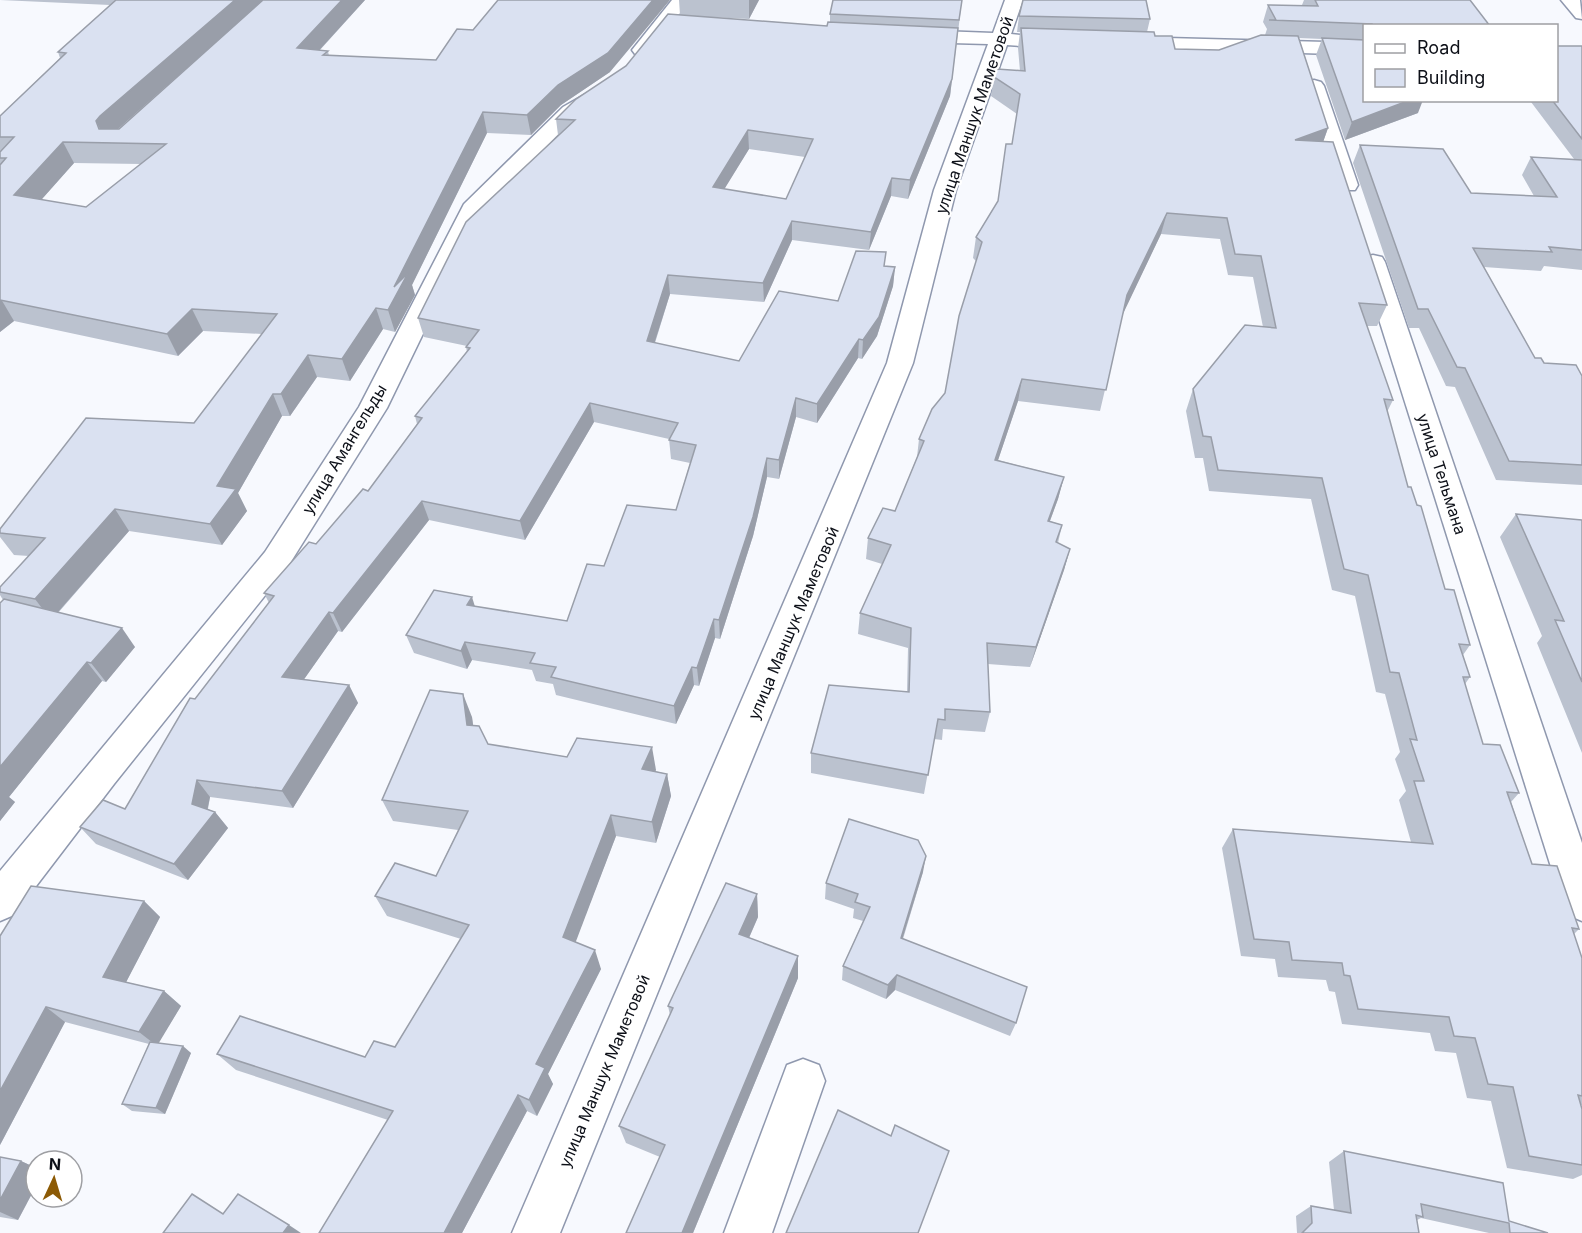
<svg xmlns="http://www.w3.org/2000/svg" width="1582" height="1233" font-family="Inter,sans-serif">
<rect width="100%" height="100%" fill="#f7f9fe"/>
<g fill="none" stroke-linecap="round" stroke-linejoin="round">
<defs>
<g id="minor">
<polygon points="672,0 690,0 649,54 635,54 632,50"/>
<polygon points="1005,0 1023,0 1011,34 1028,36 1030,40 1021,46 1007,45 956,190 913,363 560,1233 512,1233 887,363 934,190 988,44 914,42 905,36 914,30 993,33"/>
<polygon points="1561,0 1580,0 1582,19 1576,18"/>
<polygon points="1129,37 1364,43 1364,55 1122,47 1120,43"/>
<polygon points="1314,80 1321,82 1324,86 1358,185 1355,190 1339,190 1336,185 1304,86 1307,82"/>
<polygon points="591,91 598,93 601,97 577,115 482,212 387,408 287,568 114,784 14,915 0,921 0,871 265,552 359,407 464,204 563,107"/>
<polygon points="1373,255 1382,257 1385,262 1582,843 1582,921 1568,915 1562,902 1361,262 1364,257"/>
<polygon points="803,1059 819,1065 825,1081 772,1233 724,1233 787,1065"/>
</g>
</defs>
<use href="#minor" stroke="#8f98ae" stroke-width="3"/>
<use href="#minor" fill="#fff" fill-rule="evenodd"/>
</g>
<g fill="#bbc2cf" fill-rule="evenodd">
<path d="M 0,0 L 365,0 L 320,50 L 328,51 L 329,56 L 610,72 L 561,105 L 531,135 L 487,133 L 412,285 L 415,295 L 395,332 L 383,329 L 350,381 L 317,377 L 290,416 L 282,416 L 238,493 L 247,511 L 222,545 L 129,531 L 58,613 L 135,647 L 106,682 L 102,681 L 9,797 L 15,802 L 0,821 L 3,600 L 0,595 L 0,587 L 29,556 L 14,555 L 0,537 L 0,529 L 194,423 L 262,334 L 203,331 L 178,356 L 14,321 L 0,332 L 0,116 L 60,58 L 58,52 L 110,5 ZM 225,34 L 119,129 L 118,129 L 158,93 ZM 74,163 L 141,164 L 86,207 L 41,200 Z"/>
<path d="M 679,0 L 759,0 L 749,19 L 709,17 L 827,26 L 830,22 L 830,14 L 962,0 L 950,96 L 908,199 L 891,196 L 869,250 L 792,240 L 764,302 L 670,294 L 655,343 L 739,361 L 838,301 L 885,266 L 895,267 L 893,286 L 877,336 L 862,359 L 858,358 L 817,423 L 796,417 L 779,479 L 767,477 L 753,536 L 720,639 L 715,638 L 699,686 L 694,685 L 676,724 L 556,695 L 553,684 L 536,681 L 532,670 L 472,660 L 467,669 L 414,653 L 406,635 L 474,606 L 567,621 L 604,566 L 676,510 L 690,463 L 671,459 L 669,439 L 594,422 L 525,540 L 429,520 L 342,632 L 338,631 L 304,679 L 349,685 L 358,703 L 293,808 L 210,797 L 208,809 L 215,812 L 228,828 L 188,880 L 96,844 L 80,827 L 125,809 L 195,699 L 269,603 L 264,593 L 316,544 L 368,491 L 417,424 L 415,416 L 467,352 L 466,347 L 467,346 L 424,337 L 418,318 L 558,135 L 556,119 L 626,66 L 680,15 ZM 749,149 L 805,157 L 786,199 L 724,189 Z"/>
<polygon points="1304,0 1470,0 1490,26 1365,26 1365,100 1418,113 1345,140 1316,55 1322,39 1299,38 1328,128 1323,142 1387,305 1377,326 1367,326 1393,400 1387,412 1408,487 1445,589 1470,645 1463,655 1470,677 1465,684 1483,744 1519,793 1511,802 1532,864 1579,929 1574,934 1582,958 1582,1105 1581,1105 1582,1109 1582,1175 1573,1179 1507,1168 1491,1101 1467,1098 1456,1053 1435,1051 1430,1033 1342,1024 1335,992 1329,991 1326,980 1278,977 1275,959 1241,956 1222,848 1233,829 1411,842 1399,800 1406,791 1395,759 1400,752 1385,694 1376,692 1355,596 1332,590 1311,499 1209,491 1203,458 1195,458 1186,411 1193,389 1263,327 1253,277 1228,275 1220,239 1161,234 1123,313 1100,411 1018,401 998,460 1064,477 1058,499 1050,521 1062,525 1058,543 1070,549 1064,570 1030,667 988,664 990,712 985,732 943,729 942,740 934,739 924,794 811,773 811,753 907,692 908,648 858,634 860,613 882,564 866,559 868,538 895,511 917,457 919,439 945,393 976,261 973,258 976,237 998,201 1012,144 1017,114 991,96 994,77 1020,71 1018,48 1020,32 1017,32 1019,16 1150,19 1147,32 1175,49 1219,50 1265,35 1267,29 1263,22 1268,5 1303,6 1302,5"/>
<polygon points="1582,46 1582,270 1544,266 1541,271 1484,267 1535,358 1544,363 1582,376 1582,485 1496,480 1455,387 1446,386 1419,328 1409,328 1353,163 1360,145 1471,193 1534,196 1522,175 1531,157 1574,159 1531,102 1468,100 1557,100"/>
<polygon points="1516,514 1582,520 1582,753 1537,643 1542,636 1500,537"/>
<polygon points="472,717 473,726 488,744 567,757 656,770 655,771 667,774 671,796 656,843 616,836 575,942 601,969 548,1074 553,1084 537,1116 527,1111 462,1233 319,1233 388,1120 236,1070 217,1054 365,1057 395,1047 461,939 387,916 375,896 436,876 458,830 393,821 382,800"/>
<polygon points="923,872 903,939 1016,1023 1010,1036 895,990 886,999 842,980 843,966 863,921 853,918 854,909 825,899 826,883"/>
<polygon points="31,886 144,901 160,917 126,982 164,991 181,1006 158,1043 191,1053 165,1114 132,1111 122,1104 149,1044 65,1022 0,1145"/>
<polygon points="757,894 758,917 749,938 798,956 798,978 693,1233 626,1233 660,1157 626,1143 619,1126 670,1015 668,1006"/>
<polygon points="1344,1151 1509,1221 1548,1233 1489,1233 1421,1218 1417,1220 1419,1233 1297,1233 1296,1216 1311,1206 1334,1210 1329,1162"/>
<polygon points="0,1157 21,1161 36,1168 36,1186 18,1220 0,1217"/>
</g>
<g fill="#999ea9">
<polygon points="235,0 264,0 110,136 107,143 96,121 100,116"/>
<polygon points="342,0 365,0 303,68 297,48"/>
<polygon points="653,0 670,0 610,72 561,105 531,135 527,115 558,85"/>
<polygon points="749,0 759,0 749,19"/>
<polygon points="958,28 950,96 908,199 910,180"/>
<polygon points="1410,100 1423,100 1418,113 1345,140 1352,122"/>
<polygon points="483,112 487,133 412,285 415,295 395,332 388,310 394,287"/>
<polygon points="1328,128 1321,148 1295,140"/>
<polygon points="748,130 749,149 714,206 713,187"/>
<polygon points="63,142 74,163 26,217 14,195"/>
<polygon points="892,178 891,196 869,250 871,232"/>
<polygon points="1167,213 1161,234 1122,316 1127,295"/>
<polygon points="792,221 792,240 764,302 763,283"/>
<polygon points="895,267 893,286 877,336 862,359 863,340"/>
<polygon points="668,275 670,294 649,360 647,341"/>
<polygon points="1,299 14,321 0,332 0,300"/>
<polygon points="376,308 383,329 350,381 342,359"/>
<polygon points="192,309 203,331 178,356 167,334"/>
<polygon points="859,339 858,358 817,423 817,404"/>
<polygon points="308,355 317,377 290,416 281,394"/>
<polygon points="1022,379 1018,401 991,481 995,460"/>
<polygon points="273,394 282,416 238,493 247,511 222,545 210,524 217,486"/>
<polygon points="796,398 796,417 779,479 779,460"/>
<polygon points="590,403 594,422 525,540 520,521"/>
<polygon points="767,458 767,477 753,536 720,639 719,620"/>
<polygon points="1064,477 1058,499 1042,542 1048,521"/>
<polygon points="422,501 429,520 342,632 333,613"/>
<polygon points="115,509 129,531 51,620 35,599"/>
<polygon points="1070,549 1064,570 1030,667 1036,647"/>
<polygon points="472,597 478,616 467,605"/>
<polygon points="329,612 338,631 293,695 282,677"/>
<polygon points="714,619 715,638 699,686 697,668"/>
<polygon points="122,628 135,647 106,682 91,663"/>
<polygon points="465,642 472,660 467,669 461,651"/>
<polygon points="87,662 102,681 9,797 15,802 0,821 0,767"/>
<polygon points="692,667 694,685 676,724 674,706"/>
<polygon points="349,685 358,703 293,808 282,791"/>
<polygon points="463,694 472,717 476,747 467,725"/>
<polygon points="652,747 656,770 646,791 642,769"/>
<polygon points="667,774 671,796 656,843 652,822"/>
<polygon points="197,780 210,797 205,821 192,804"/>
<polygon points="215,812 228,828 188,880 174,864"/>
<polygon points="611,815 616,836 570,957 563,937"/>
<polygon points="926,856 923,872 898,953 901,938"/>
<polygon points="757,894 758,917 741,956 739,934"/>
<polygon points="144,901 160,917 121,992 103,977"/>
<polygon points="595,950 601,969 548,1074 553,1084 537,1116 529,1100 536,1064"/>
<polygon points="798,956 798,978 693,1233 682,1233"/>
<polygon points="897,975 895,990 886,999 888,985"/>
<polygon points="164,991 181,1006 157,1046 139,1032"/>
<polygon points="46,1007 65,1022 0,1145 0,1091"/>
<polygon points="183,1046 191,1053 165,1114 156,1108"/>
<polygon points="518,1095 527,1111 462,1233 444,1233"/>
<polygon points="21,1161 36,1168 36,1186 18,1220 0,1212 0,1200"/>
<polygon points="289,1225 301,1233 283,1233"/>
</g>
<g fill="#dae1f1" stroke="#999ea9" stroke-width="1.5" fill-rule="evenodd">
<path d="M 116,0 L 235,0 L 100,116 L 96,121 L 99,129 L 119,129 L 263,0 L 342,0 L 297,48 L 328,51 L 323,55 L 436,60 L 457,29 L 473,30 L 498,0 L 653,0 L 608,53 L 558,85 L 527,115 L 483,112 L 394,287 L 408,273 L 388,310 L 376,308 L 342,359 L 308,355 L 281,394 L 273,394 L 217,486 L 236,489 L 210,524 L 115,509 L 35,599 L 0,592 L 0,587 L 45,538 L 0,533 L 0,529 L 86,418 L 194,423 L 277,314 L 192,309 L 167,334 L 0,300 L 0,165 L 6,158 L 0,158 L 0,152 L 14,137 L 0,137 L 0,116 L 66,53 L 58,52 ZM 63,142 L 166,144 L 86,207 L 14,195 Z"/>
<polygon points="833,0 962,0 959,20 830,14"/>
<polygon points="1023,0 1146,0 1150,19 1019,16"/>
<polygon points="1315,0 1470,0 1490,26 1372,26 1372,24 1269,20 1276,20 1268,5 1318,6"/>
<path d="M 668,14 L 827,26 L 828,22 L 958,28 L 952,79 L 910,180 L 892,178 L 871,232 L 792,221 L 763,283 L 668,275 L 647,341 L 739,361 L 779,291 L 838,301 L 856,251 L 886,252 L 884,266 L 895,267 L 879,317 L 863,340 L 859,339 L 817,404 L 796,398 L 779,460 L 767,458 L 753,517 L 719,620 L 714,619 L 697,668 L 692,667 L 674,706 L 551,677 L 556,667 L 530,663 L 535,653 L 465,642 L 461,651 L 406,635 L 434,590 L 472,597 L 467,605 L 567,621 L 587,564 L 604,566 L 627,505 L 676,510 L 696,445 L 669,440 L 678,423 L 590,403 L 520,521 L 422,501 L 333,613 L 329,612 L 282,677 L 349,685 L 282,791 L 197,780 L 192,804 L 215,812 L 174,864 L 80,827 L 103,800 L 125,809 L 190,698 L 195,699 L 274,596 L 264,593 L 309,542 L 316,544 L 363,489 L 368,491 L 422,418 L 415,416 L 470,348 L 466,347 L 479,330 L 418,318 L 466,222 L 575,120 L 556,119 L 576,99 L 626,66 ZM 748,130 L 813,139 L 786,199 L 713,187 Z"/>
<polygon points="1021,28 1154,32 1155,36 1172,36 1175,49 1219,50 1261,35 1298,36 1328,128 1295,140 1333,142 1387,305 1359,303 1393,400 1384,399 1408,487 1411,487 1417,505 1421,506 1445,589 1454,590 1470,645 1459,644 1470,677 1463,677 1483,744 1500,745 1519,793 1507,792 1532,864 1557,866 1579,929 1572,928 1582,958 1582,1096 1578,1095 1582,1109 1582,1165 1529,1156 1513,1087 1488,1084 1475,1038 1454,1036 1449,1017 1358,1009 1350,976 1344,975 1342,963 1292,960 1289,942 1254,939 1233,829 1433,844 1414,781 1424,781 1410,739 1417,740 1399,673 1390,672 1368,575 1344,569 1322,478 1218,470 1211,437 1203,436 1193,389 1245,325 1276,328 1261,256 1235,254 1227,218 1167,213 1127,295 1106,390 1022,379 995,460 1064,477 1048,521 1062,525 1056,542 1070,549 1036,647 987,643 990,712 945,709 945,720 938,719 928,775 811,753 829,685 909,692 911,628 860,613 891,545 868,538 883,508 895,511 924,441 919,439 932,409 945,393 959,316 982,242 976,237 998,201 1006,144 1012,144 1020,94 994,77 997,69 1025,71"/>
<polygon points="1322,38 1365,40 1365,100 1410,100 1352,122"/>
<polygon points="1557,46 1582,46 1582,139 1552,100 1557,100"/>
<polygon points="1360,145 1443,149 1471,193 1557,197 1531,157 1582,160 1582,250 1549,247 1552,252 1473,248 1535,358 1541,358 1544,363 1576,365 1582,376 1582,465 1509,461 1465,368 1457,367 1428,309 1418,309"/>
<polygon points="1516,514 1582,520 1582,682 1555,620 1564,621"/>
<polygon points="4,599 122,628 91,663 87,662 0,767 0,603"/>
<polygon points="430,690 463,694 467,725 479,726 488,744 567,757 577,738 652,747 642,769 667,774 652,822 611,815 563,937 595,950 536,1064 545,1068 529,1100 518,1095 444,1233 319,1233 393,1111 217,1054 240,1016 365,1057 374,1041 395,1047 469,925 375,896 395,863 436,876 468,811 382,800"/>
<polygon points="849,819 918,840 926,856 901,938 1027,987 1016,1023 897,975 888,985 843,966 870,907 855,902 858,894 826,883"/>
<polygon points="726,883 757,894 739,934 798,956 682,1233 626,1233 665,1145 619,1126 673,1008 668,1006"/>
<polygon points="31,886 144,901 103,977 164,991 139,1032 46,1007 0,1091 0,936"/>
<polygon points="150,1042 183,1046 156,1108 122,1104"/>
<polygon points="838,1110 891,1136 895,1125 949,1151 918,1233 786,1233"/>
<polygon points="1344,1151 1503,1183 1509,1221 1548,1233 1510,1233 1509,1223 1421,1204 1423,1217 1416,1215 1419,1233 1302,1233 1312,1223 1311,1206 1351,1213"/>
<polygon points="0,1157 21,1161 0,1200"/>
<polygon points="192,1194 223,1214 238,1194 289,1225 283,1233 163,1233"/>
</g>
<g text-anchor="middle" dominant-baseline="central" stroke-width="4.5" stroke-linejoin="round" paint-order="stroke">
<g font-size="16" fill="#0d1018" stroke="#fff">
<text transform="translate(974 115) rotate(-71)">улица Маншук Маметовой</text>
<text transform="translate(344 449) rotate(-59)">улица Амангельды</text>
<text transform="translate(1442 474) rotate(72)">улица Тельмана</text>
<text transform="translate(793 623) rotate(-67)">улица Маншук Маметовой</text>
<text transform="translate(604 1071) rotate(-67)">улица Маншук Маметовой</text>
</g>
</g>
<rect x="1363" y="24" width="195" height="78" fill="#ffffff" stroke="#9e9fa3" stroke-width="1.5"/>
<rect x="1375" y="44" width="30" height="9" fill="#ffffff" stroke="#9e9fa3" stroke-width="1.5"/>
<text x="1417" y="54" font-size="18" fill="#0d1018">Road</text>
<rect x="1375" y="69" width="30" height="18" fill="#dae1f1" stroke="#9e9fa3" stroke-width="1.5"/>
<text x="1417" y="84" font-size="18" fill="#0d1018">Building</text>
<g transform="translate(54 1179) rotate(4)"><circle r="28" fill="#ffffff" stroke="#9e9fa3" stroke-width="1.5"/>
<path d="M0-4.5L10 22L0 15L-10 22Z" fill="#8c5a05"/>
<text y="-9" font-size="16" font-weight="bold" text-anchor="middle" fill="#0d1018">N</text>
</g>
</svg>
